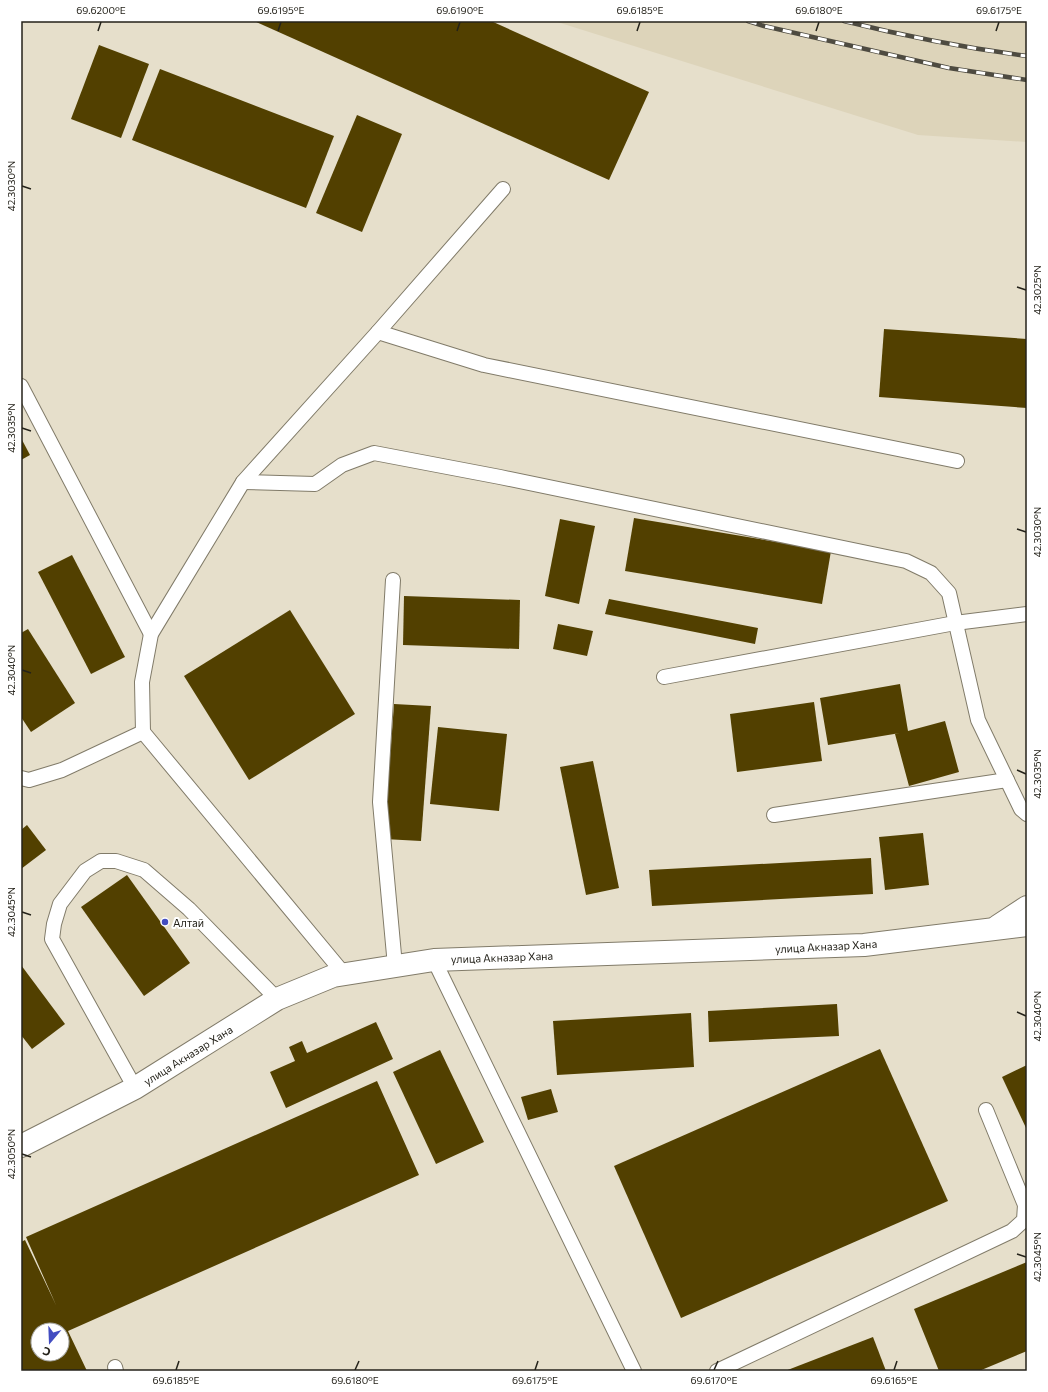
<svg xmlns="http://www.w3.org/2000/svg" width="1048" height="1392" font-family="Commissioner,sans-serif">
<rect width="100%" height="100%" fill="#e6dfcb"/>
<polygon fill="#ddd4ba" points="554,21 1027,21 1027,142 918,135"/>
<g fill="#524000" fill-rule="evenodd">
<polygon points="254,21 491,21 649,92 609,180"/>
<polygon points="99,45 149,64 121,138 71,119"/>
<polygon points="160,69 334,136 306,208 132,140"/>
<polygon points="357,115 402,134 362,232 316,213"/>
<polygon points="884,329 1027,339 1027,408 879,397"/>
<polygon points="21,438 30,455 21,460"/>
<polygon points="634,518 831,551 822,604 625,571"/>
<polygon points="560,519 595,526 579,604 545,596"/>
<polygon points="72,555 125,657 91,674 38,572"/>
<polygon points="404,596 520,600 519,649 403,645"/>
<polygon points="609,599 758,628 755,644 605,614"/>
<polygon points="290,610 355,714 249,780 184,676"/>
<polygon points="558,624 593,631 587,656 553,649"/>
<polygon points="28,629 75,703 31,732 21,717 21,633"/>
<polygon points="900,684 908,731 945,721 959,772 909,786 895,734 900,733 828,745 820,698"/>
<polygon points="814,702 822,761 737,772 730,714"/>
<polygon points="394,704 431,706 421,841 384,839"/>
<polygon points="438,727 507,734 499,811 430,804"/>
<polygon points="593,761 619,888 586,895 560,767"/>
<polygon points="27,825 46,850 21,869 21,830"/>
<polygon points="923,833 929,885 885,890 879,837"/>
<polygon points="871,858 873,894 652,906 649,870"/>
<polygon points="127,875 190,963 144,996 81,907"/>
<polygon points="21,965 65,1024 32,1049 21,1035"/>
<polygon points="837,1004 839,1036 709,1042 708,1011"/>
<polygon points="691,1013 694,1067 557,1075 553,1021"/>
<polygon points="376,1022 393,1059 286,1108 270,1072 295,1061 289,1047 302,1041 307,1053"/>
<polygon points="880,1049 948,1201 681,1318 614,1166"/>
<polygon points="440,1050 484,1142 436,1164 393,1072"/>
<polygon points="1027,1065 1027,1130 1002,1077"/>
<path d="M 377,1081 L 419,1175 L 68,1331 L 87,1371 L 21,1371 L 21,1242 L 25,1240 L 56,1305 L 26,1237 ZM 38,1330 L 62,1330 L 62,1354 L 38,1354 Z"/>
<polygon points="551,1089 558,1112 528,1120 521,1097"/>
<polygon points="1027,1262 1027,1351 979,1371 939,1371 914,1309"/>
<polygon points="873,1337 886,1371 785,1371"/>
</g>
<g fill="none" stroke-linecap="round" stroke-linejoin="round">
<defs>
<g id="lane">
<polyline points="378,332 484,365 957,461"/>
<polyline points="21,386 151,634"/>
<polyline points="243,482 315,484 342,465 374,453 500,477 906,561 931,573 949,593 978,720 1021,809 1027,814"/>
<polyline points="393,580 380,802 395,966"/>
<polyline points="664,677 955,623 1027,614"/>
<polyline points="21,778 29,780 62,770 143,732"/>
<polyline points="774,815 1007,780"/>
<polyline points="434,960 634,1371"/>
<polyline points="344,974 143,732 142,682 151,634 243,482 378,332 503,189"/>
<polyline points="135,1088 52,939 54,924 60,904 85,871 101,861 116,861 144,870 189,909 277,999"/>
<polyline points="115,1367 116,1371"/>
<polyline points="717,1371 1012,1231 1024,1220 1025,1205 986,1110"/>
</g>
<g id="secondary">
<polyline points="998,926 1027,907"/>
<polyline points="21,1146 135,1088 277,999 333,976 434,960 864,945 1027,925"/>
</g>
</defs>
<use href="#lane" stroke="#817b69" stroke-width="16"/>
<use href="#secondary" stroke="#817b69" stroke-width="24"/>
<use href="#lane" stroke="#fff" stroke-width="14"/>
<use href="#secondary" stroke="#fff" stroke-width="22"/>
<defs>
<g id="rail">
<polyline points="748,21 764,26 949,68 1027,80"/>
<path d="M 844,21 C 904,36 966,48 1027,56"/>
</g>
</defs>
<use href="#rail" stroke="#4e4b41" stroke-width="4.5"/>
<use href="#rail" stroke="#fff" stroke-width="3" stroke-dasharray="9" stroke-linecap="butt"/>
</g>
<path fill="none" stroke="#24221a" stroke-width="1.5" d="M 98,31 L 101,22M 278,31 L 281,22M 457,31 L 460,22M 637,31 L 640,22M 816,31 L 819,22M 996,31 L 999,22M 22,186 L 31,189M 1017,287 L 1026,290M 22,428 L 31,431M 1017,529 L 1026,532M 22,670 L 31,673M 1017,770 L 1026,774M 22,912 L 31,915M 1017,1012 L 1026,1016M 22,1154 L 31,1157M 1017,1254 L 1026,1257M 176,1370 L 179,1361M 355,1370 L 359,1361M 535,1370 L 538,1361M 714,1370 L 718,1361M 894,1370 L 897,1361"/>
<circle fill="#434dc1" stroke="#fff" stroke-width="1.5" cx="165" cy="922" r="4"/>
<g text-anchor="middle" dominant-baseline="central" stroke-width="4" stroke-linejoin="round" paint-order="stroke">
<g font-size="11" fill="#24221a" stroke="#fff" text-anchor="start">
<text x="173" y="922">Алтай</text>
</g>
<g font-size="11" fill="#24221a" stroke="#fff">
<text transform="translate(826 946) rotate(-3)">улица Акназар Хана</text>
<text transform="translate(502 957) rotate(-2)">улица Акназар Хана</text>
<text transform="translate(188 1055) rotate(-32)">улица Акназар Хана</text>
</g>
</g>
<rect width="1048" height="1392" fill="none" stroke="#ffffff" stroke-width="44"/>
<g transform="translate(50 1342) rotate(199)"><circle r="19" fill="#ffffff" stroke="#a7a7a3"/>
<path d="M0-3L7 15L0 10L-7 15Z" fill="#434dc1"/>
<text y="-6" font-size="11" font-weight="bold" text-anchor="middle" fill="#24221a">С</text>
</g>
<rect x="22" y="22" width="1004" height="1348" fill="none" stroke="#24221a" stroke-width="1.5"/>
<g font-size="10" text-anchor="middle" fill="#24221a">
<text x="101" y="14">69.6200°E</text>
<text x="281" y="14">69.6195°E</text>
<text x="460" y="14">69.6190°E</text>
<text x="640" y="14">69.6185°E</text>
<text x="819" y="14">69.6180°E</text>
<text x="999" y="14">69.6175°E</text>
<text transform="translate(11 186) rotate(-90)" y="4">42.3030°N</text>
<text transform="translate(1037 290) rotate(-90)" y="4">42.3025°N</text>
<text transform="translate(11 428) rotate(-90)" y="4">42.3035°N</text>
<text transform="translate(1037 532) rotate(-90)" y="4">42.3030°N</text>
<text transform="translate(11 670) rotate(-90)" y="4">42.3040°N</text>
<text transform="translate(1037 774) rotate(-90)" y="4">42.3035°N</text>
<text transform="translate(11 912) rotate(-90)" y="4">42.3045°N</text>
<text transform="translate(1037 1016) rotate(-90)" y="4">42.3040°N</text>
<text transform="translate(11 1154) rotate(-90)" y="4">42.3050°N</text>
<text transform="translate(1037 1257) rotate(-90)" y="4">42.3045°N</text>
<text x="176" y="1384">69.6185°E</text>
<text x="355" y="1384">69.6180°E</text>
<text x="535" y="1384">69.6175°E</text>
<text x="714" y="1384">69.6170°E</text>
<text x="894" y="1384">69.6165°E</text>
</g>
</svg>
